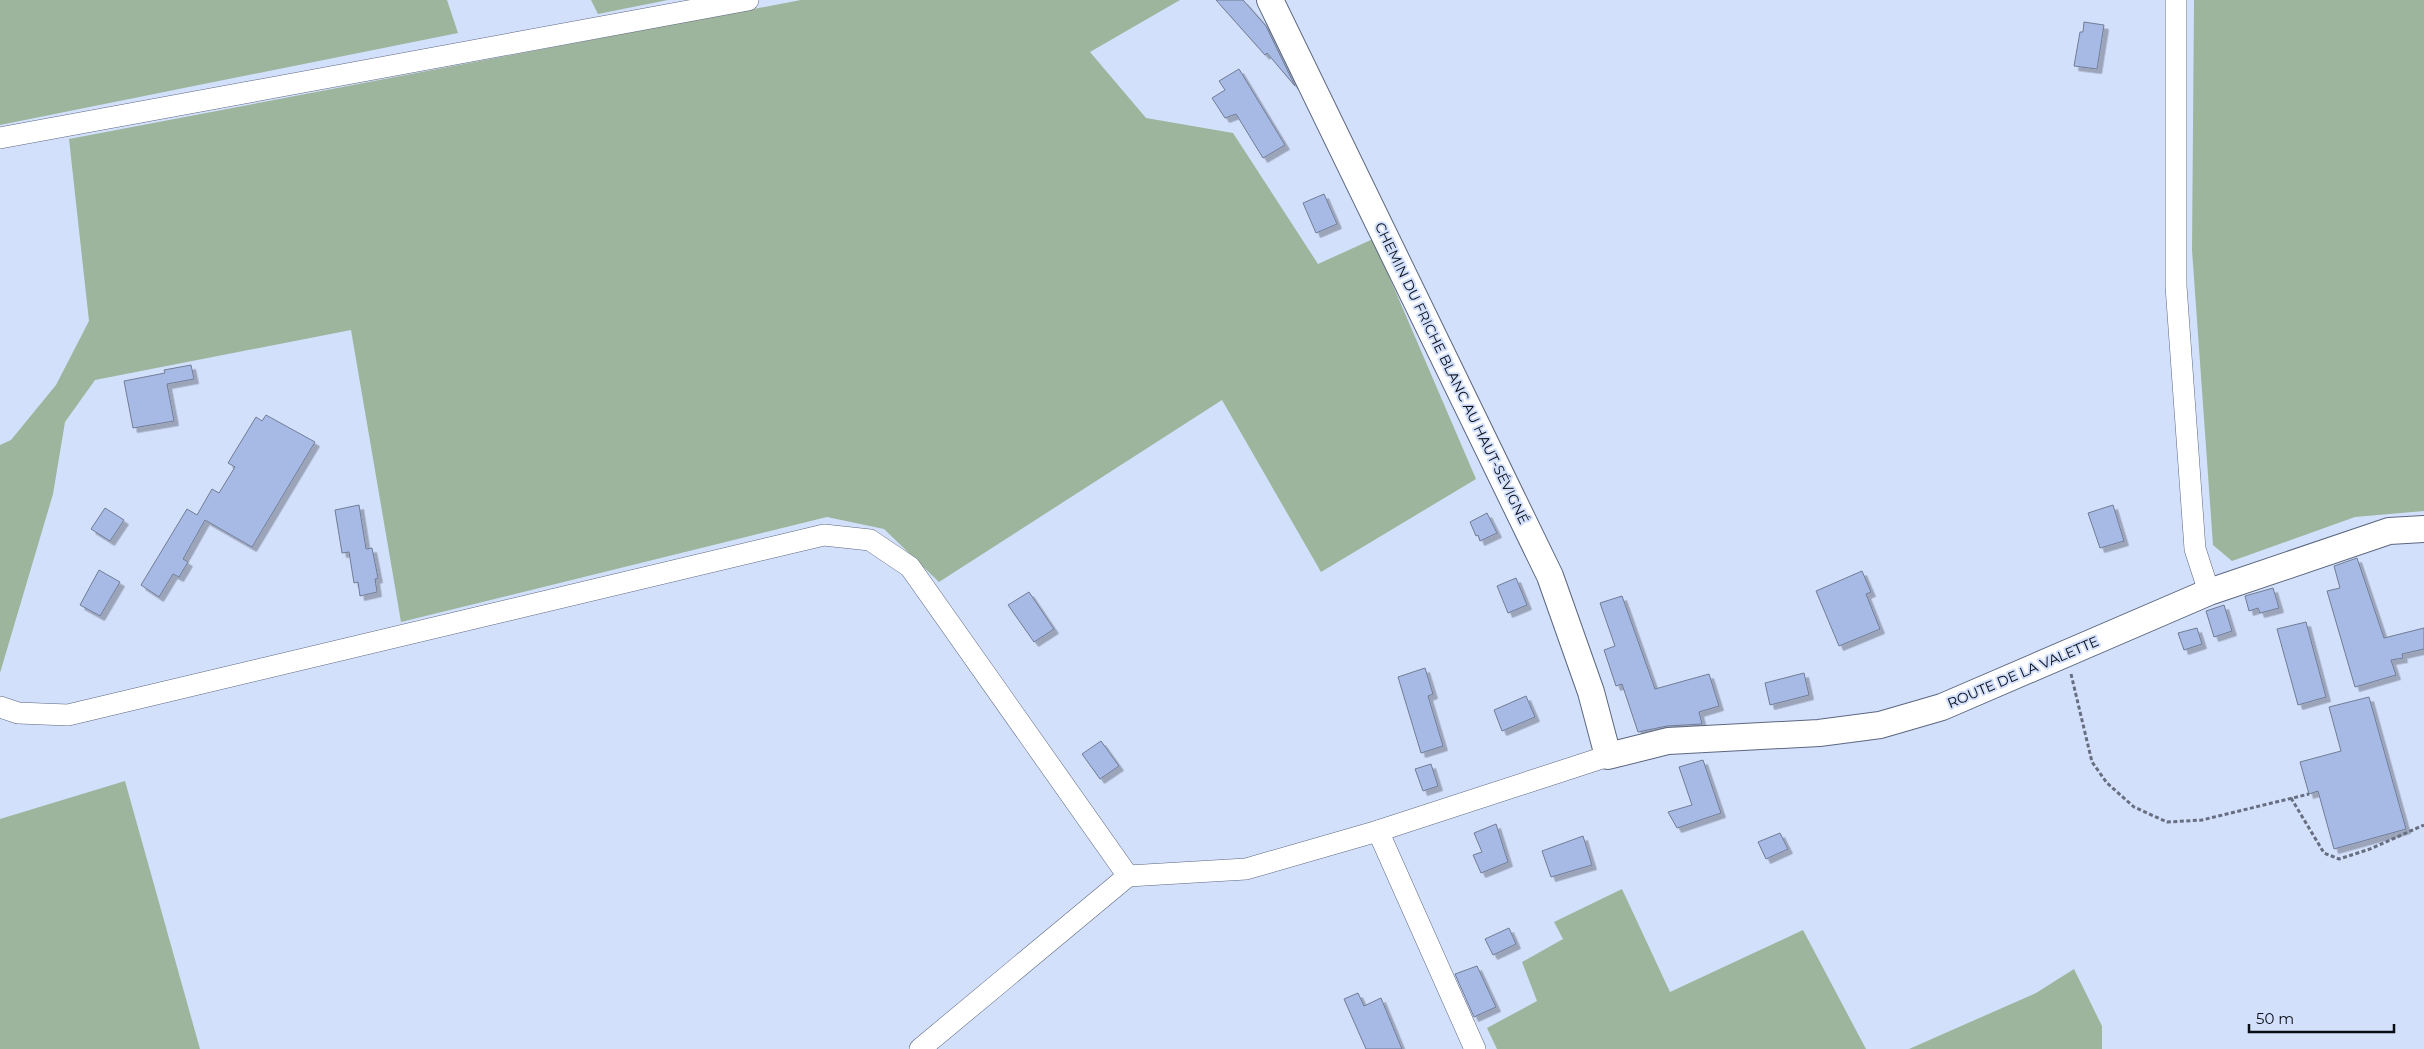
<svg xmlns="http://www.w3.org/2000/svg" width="2424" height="1049" font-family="Montserrat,sans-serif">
<defs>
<filter id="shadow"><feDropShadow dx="4.5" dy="4.5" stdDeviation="0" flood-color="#0004"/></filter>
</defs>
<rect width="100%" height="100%" fill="#d3e0fc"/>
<g fill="#9db59c">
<polygon points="0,0 447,0 458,33 0,125"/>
<polygon points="591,0 668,0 598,14"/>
<polygon points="801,0 1180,0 1090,52 1146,118 1233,133 1318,264 1373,239 1476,479 1321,572 1222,400 939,582 884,529 827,517 401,622 351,330 95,380 65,422 53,494 0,673 0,445 11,440 56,385 89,321 69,139"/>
<polygon points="2194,0 2424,0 2424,511 2355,517 2232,561 2213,545 2192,250"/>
<polygon points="125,781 200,1049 0,1049 0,819"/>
<polygon points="1622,889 1670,992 1803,930 1866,1049 1497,1049 1487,1028 1537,1001 1522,962 1563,939 1554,922"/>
<polygon points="2074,969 2102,1026 2102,1049 1909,1049 2036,993"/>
</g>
<g fill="#a7bae5" stroke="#717c95" filter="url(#shadow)">
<polygon points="1216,0 1243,0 1266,26 1295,86 1267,53 1265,55"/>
<polygon points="2084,22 2104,25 2097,69 2074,66 2080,32 2083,32"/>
<polygon points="1239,69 1285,145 1263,158 1236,114 1225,118 1212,98 1225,90 1219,81"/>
<polygon points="1324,194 1337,224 1316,233 1303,203"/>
<polygon points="191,365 194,379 167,384 174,421 133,428 124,381 165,373 164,370"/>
<polygon points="266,415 315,442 252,547 205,520 183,559 188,562 179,577 173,574 159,597 141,585 187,509 197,515 212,489 219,493 235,467 228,463 256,417 262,421"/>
<polygon points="359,505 366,549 372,548 378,578 375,579 377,592 360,596 358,582 354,583 349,552 342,553 335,510"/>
<polygon points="2113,505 2124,541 2100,548 2088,513"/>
<polygon points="105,508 124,520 110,541 91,529"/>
<polygon points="1487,513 1497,533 1480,541 1478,535 1476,536 1470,522"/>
<polygon points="2357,558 2384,638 2424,628 2424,649 2402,654 2403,658 2391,660 2396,675 2355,687 2327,591 2340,588 2334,566"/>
<polygon points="99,570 120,582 100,616 80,605"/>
<polygon points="1862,571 1871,592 1866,594 1880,629 1839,646 1816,591"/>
<polygon points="1516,578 1527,605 1508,613 1497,586"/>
<polygon points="2273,588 2279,608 2260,613 2258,608 2249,611 2245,596"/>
<polygon points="1029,592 1054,629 1034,642 1008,605"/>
<polygon points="1622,596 1655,689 1709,674 1719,706 1699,712 1702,724 1667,726 1638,732 1622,684 1616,686 1604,650 1615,646 1600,603"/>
<polygon points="2224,605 2232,631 2214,637 2206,611"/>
<polygon points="2306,622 2326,697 2298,705 2277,629"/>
<polygon points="2197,628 2202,644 2184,650 2178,633"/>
<polygon points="1425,668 1433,694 1428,696 1443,746 1421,753 1398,677"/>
<polygon points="1804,673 1809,695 1770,705 1765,683"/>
<polygon points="1526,696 1535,717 1502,731 1494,710"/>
<polygon points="2369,697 2406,829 2334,849 2318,791 2309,794 2300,762 2341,751 2329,707"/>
<polygon points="1101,741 1119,766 1100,779 1082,754"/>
<polygon points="1703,760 1721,813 1677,828 1668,812 1692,805 1679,767"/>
<polygon points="1431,764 1438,786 1423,791 1415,769"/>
<polygon points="1496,824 1508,862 1481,873 1473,855 1482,852 1474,833"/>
<polygon points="1780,833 1788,849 1766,859 1758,842"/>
<polygon points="1583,836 1592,865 1551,877 1542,851"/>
<polygon points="1509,928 1516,944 1493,955 1485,939"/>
<polygon points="1477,966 1496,1007 1474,1017 1455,974"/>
<polygon points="1358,993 1364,1006 1381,998 1402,1049 1366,1049 1344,999"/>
</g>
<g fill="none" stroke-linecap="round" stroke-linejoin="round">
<defs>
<g id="minor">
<polyline points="2176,0 2176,286 2195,549 2209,592"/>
<polyline points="0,138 748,0"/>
<polyline points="0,707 18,713 68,715 824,535 870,540 910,567 1128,876 1246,869 1378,831 1608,756"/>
<polyline points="1378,831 1475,1049"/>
<polyline points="920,1049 1128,876"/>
</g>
<polyline id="tertiary" points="1270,0 1550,576 1591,692 1608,756 1668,741 1819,733 1880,725 1942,707 2209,592 2389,531 2424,529"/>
</defs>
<use href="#minor" stroke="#5c677f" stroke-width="22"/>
<use href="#tertiary" stroke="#5c677f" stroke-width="28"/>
<g stroke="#666e80" stroke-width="3" stroke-dasharray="4 2.5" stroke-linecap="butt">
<polyline points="2071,674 2092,762 2107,783 2134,807 2167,822 2202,820 2309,794"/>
<polyline points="2291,798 2324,853 2339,859 2370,849 2424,825"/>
</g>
<use href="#minor" stroke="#fff" stroke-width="21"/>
<use href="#tertiary" stroke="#fff" stroke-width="26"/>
</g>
<g text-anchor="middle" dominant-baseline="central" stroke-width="4" stroke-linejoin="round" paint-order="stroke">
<g font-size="14" fill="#080c15" stroke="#d3e0fc">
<text transform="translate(1452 373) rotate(64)">CHEMIN DU FRICHE BLANC AU HAUT-SÉVIGNÉ</text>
<text transform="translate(2023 672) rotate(-23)">ROUTE DE LA VALETTE</text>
</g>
</g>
<path d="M2249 1024v8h145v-8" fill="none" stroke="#080c15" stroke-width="2.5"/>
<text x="2256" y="1024" font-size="15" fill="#080c15" stroke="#d3e0fc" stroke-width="4" paint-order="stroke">50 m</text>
</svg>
